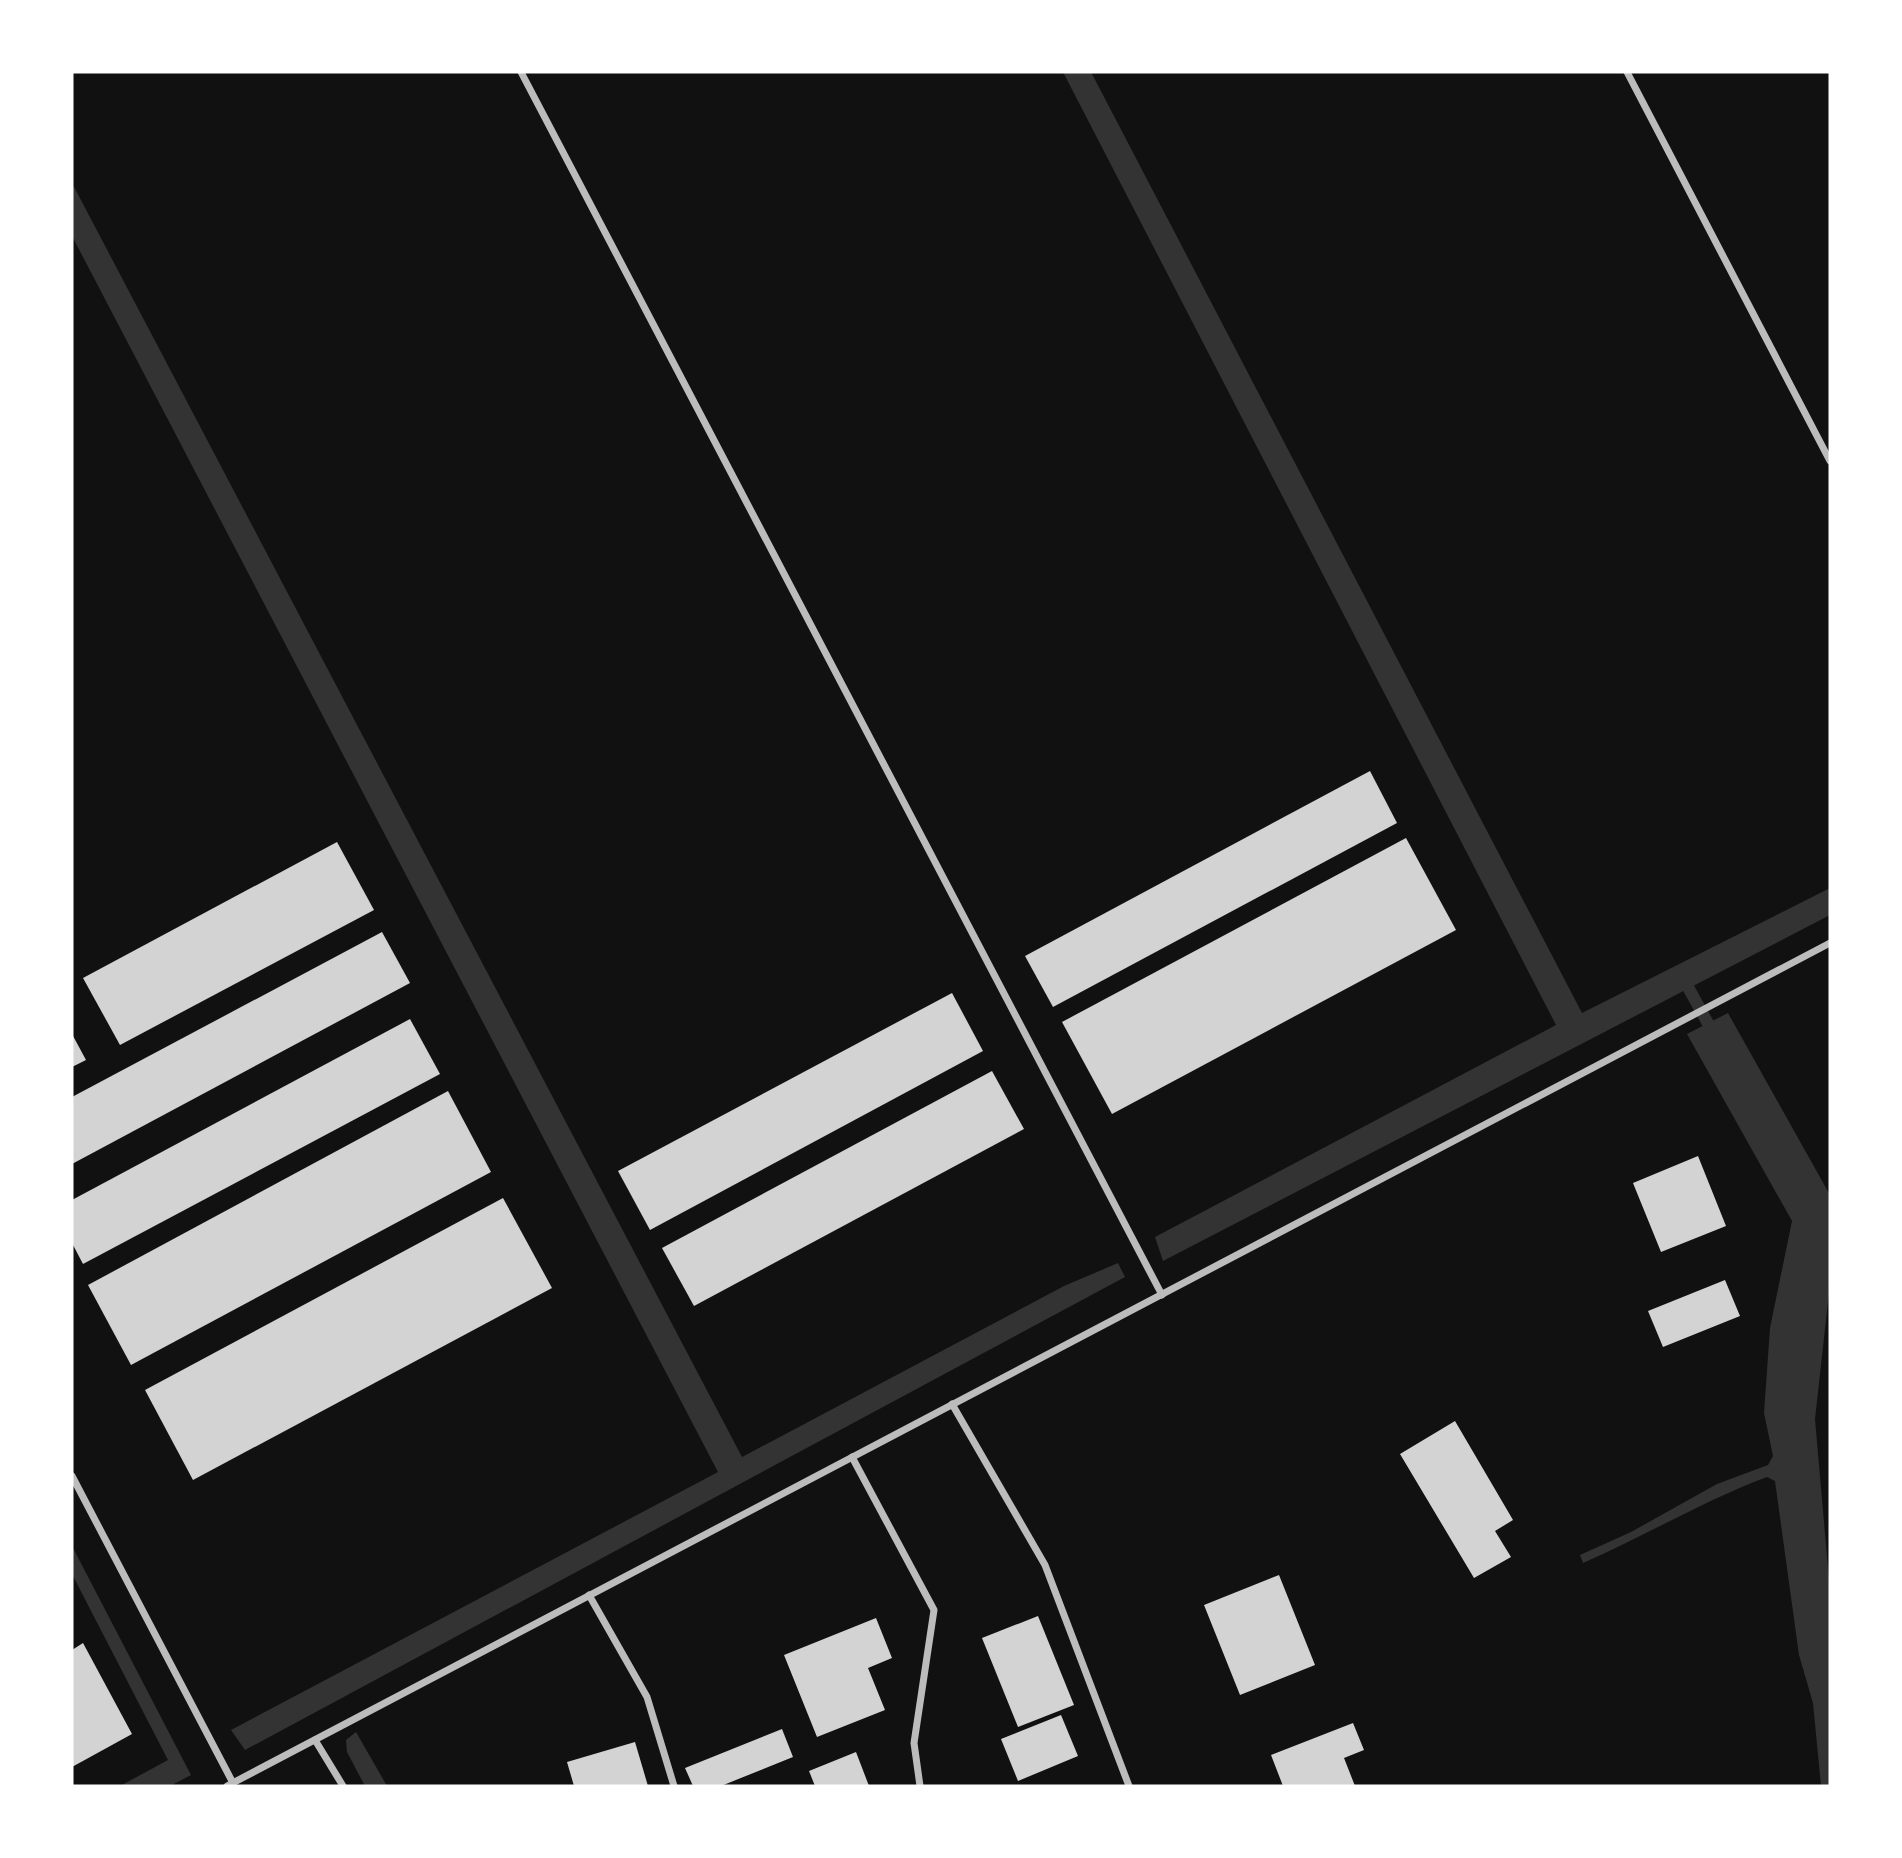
<svg xmlns="http://www.w3.org/2000/svg" width="1902" height="1858" font-family="Quicksand,sans-serif">
<rect width="100%" height="100%" fill="#111"/>
<g fill="#333">
<polygon points="1063,72 1091,72 1582,1013 1830,888 1830,915 1163,1261 1155,1237 1556,1025"/>
<polygon points="72,183 742,1457 1064,1286 1118,1263 1125,1277 245,1750 231,1730 718,1472 72,236"/>
<path d="M 1728,1013 L 1830,1195 L 1830,1284 L 1815,1419 L 1830,1591 L 1830,1786 L 1821,1786 L 1813,1703 L 1799,1655 L 1775,1481 L 1767,1477 C 1703,1501 1645,1536 1583,1563 L 1580,1555 L 1631,1532 L 1717,1484 L 1768,1465 L 1773,1456 L 1764,1413 L 1770,1328 L 1792,1221 L 1687,1034 Z"/>
<polygon points="72,1546 191,1775 170,1786 120,1786 168,1760 72,1574"/>
<polygon points="356,1732 387,1786 365,1786 347,1752 346,1740"/>
</g>
<g fill="none" stroke-linecap="round" stroke-linejoin="round">
<polyline stroke="#333" stroke-width="12" points="1679,980 1683,978 1716,1038"/>
</g>
<g fill="#d3d3d3">
<polygon points="1370,771 1397,823 1053,1007 1025,956"/>
<polygon points="1406,838 1456,930 1112,1114 1062,1022"/>
<polygon points="337,842 374,910 120,1045 83,978"/>
<polygon points="382,932 410,983 72,1164 72,1097"/>
<polygon points="952,993 983,1051 650,1230 618,1171"/>
<polygon points="410,1019 440,1074 83,1264 72,1243 72,1200"/>
<polygon points="72,1034 86,1060 72,1067"/>
<polygon points="992,1071 1024,1129 694,1306 662,1248"/>
<polygon points="448,1091 491,1172 131,1365 88,1285"/>
<polygon points="1698,1156 1726,1226 1661,1252 1633,1183"/>
<polygon points="503,1198 552,1288 193,1480 145,1390"/>
<polygon points="1725,1280 1740,1316 1663,1347 1648,1311"/>
<polygon points="1455,1421 1513,1520 1495,1531 1511,1557 1474,1578 1400,1454"/>
<polygon points="1279,1575 1315,1665 1240,1695 1204,1605"/>
<polygon points="1038,1616 1074,1705 1018,1727 982,1638"/>
<polygon points="876,1618 892,1658 868,1668 885,1710 817,1737 784,1655"/>
<polygon points="83,1643 132,1734 72,1767 72,1650"/>
<polygon points="1061,1715 1078,1756 1018,1781 1001,1739"/>
<polygon points="1353,1723 1364,1750 1344,1758 1355,1786 1283,1786 1271,1755"/>
<polygon points="782,1729 793,1757 721,1786 693,1786 685,1768"/>
<polygon points="635,1742 648,1786 574,1786 567,1762"/>
<polygon points="856,1752 869,1786 815,1786 809,1771"/>
</g>
<g fill="none" stroke-linecap="round" stroke-linejoin="round">
<g stroke="#bcbcbc" stroke-width="7">
<polyline points="521,72 1162,1295"/>
<polyline points="1627,72 1830,461"/>
<polyline points="952,1404 1045,1565 1129,1786"/>
<polyline points="852,1457 934,1610 914,1743 920,1786"/>
<polyline points="72,1476 233,1783"/>
<polyline points="589,1595 647,1697 674,1786"/>
<polyline points="315,1740 343,1786"/>
<polyline points="227,1786 1830,943"/>
</g>
</g>
<rect width="1902" height="1858" fill="none" stroke="#ffffff" stroke-width="147"/>
</svg>
